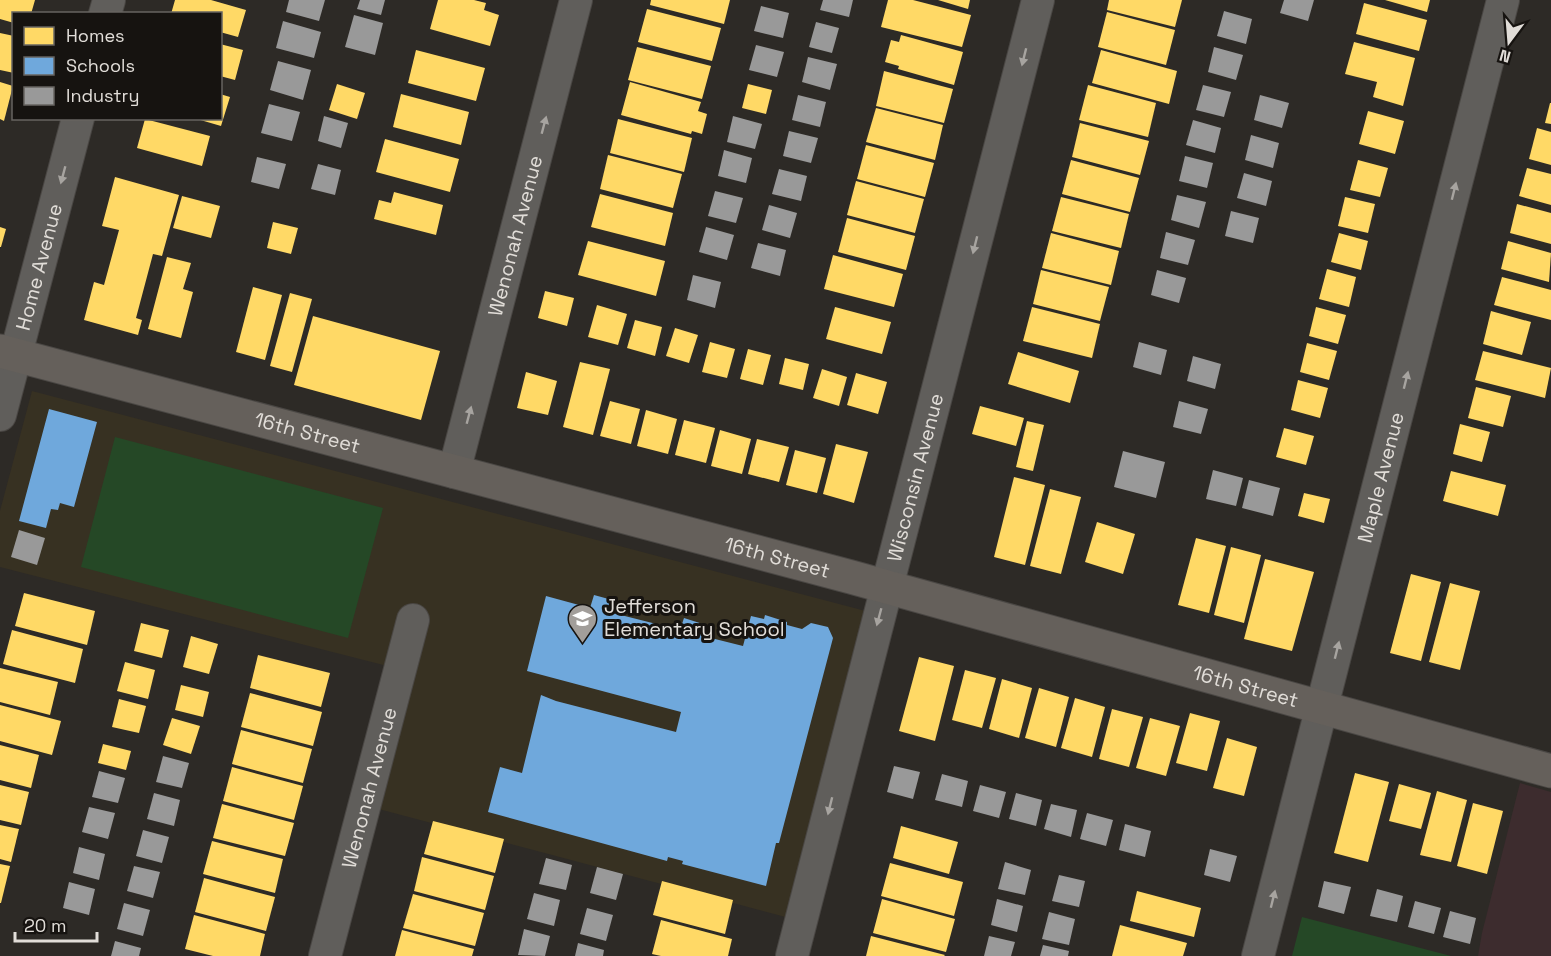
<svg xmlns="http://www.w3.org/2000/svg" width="1551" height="956" font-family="'Space Grotesk',sans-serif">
<rect width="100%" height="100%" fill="#2d2a26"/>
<polygon fill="#3d2c2e" points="1520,783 1551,792 1551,956 1478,956 1482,933"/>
<polygon fill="#373122" points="32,391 877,614 797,920 371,807 407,671 0,567 0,511"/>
<g fill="#254826">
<polygon points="115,437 383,508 348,638 81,567"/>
<polygon points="1302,917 1451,956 1292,956"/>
</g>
<g fill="#ffd966">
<polygon points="0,0 35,0 31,14 14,14 14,23 0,19"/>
<polygon points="175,0 211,0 246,10 238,37 220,32 220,14 171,14"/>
<polygon points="438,0 474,0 486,3 484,10 499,15 490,46 430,29"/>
<polygon points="651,0 730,0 724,24 650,5"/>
<polygon points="888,0 913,0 971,15 962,47 881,27"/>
<polygon points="938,0 970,0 968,9"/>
<polygon points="1109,0 1182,0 1175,27 1107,10"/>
<polygon points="1385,0 1430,0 1427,12"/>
<polygon points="1364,3 1427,20 1419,51 1356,34"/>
<polygon points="647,9 721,28 712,61 638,42"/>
<polygon points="1107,12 1175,30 1166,65 1098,47"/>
<polygon points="0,33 14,36 14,73 0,70"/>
<polygon points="901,35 963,52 954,85 898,69 899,66 885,62 891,40 899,42"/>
<polygon points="1354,42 1415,58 1403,106 1373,97 1377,82 1345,74"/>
<polygon points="220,44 243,50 235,80 220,76"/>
<polygon points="637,47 711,66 702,99 628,80"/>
<polygon points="416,50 485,68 476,101 408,83"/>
<polygon points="1101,50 1177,71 1169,104 1092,83"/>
<polygon points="884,71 953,89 944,123 876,106"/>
<polygon points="0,82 13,86 4,121 0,119"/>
<polygon points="630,82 701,102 698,111 707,114 702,134 692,131 691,134 621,115"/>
<polygon points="337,84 365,93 357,119 329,110"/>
<polygon points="748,84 772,90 766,114 742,108"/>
<polygon points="1088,85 1156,103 1148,137 1079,120"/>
<polygon points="220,94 230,97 221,126 197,119 220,118"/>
<polygon points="401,94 469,112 461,145 393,127"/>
<polygon points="1550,103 1551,103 1551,124 1545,123"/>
<polygon points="876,108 943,125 935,160 866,142"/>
<polygon points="1368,111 1404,121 1395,154 1359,144"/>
<polygon points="145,119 210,136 202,166 137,148"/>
<polygon points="618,119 692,138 684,172 610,153"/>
<polygon points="1080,123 1149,141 1140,175 1072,157"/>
<polygon points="1537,128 1551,132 1551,165 1529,159"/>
<polygon points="385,139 459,159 450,192 376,172"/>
<polygon points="866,145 934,163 925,197 857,179"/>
<polygon points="608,155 682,174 673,208 600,189"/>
<polygon points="1071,160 1139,178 1130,212 1062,194"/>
<polygon points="1358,160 1388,168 1380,197 1350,190"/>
<polygon points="1527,168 1551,174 1551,205 1519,196"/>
<polygon points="115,177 179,195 162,256 153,254 136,318 142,320 138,335 84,320 94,282 104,285 119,230 102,226"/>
<polygon points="856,181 924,199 915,233 847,215"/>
<polygon points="394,192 443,205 436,235 374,219 379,200 391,203"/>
<polygon points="600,194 673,213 665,246 591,227"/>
<polygon points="182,196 220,206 211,238 173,228"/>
<polygon points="1061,197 1129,214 1121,248 1052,231"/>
<polygon points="1345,197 1375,204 1368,233 1338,226"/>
<polygon points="1517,204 1551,213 1551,244 1510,233"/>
<polygon points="847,218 915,236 906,270 838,252"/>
<polygon points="273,222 298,228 291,254 267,248"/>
<polygon points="0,227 6,229 1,247 0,247"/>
<polygon points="1051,233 1119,251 1111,285 1042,268"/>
<polygon points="1339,233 1368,241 1361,270 1331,262"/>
<polygon points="588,241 665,261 656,296 578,275"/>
<polygon points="1508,241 1551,253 1549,282 1501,269"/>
<polygon points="833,255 903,274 894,307 824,289"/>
<polygon points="167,257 191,263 183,289 193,292 181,338 148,329"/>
<polygon points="1327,269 1356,277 1349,307 1319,299"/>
<polygon points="1041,270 1109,287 1100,321 1033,304"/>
<polygon points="1502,277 1551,290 1551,320 1494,305"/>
<polygon points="253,287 282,295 265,360 236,352"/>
<polygon points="545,291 574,298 567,326 538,318"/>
<polygon points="290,293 312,299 292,372 270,366"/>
<polygon points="597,305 627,314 618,345 588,337"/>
<polygon points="835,307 891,322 882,354 826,339"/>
<polygon points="1032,307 1100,324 1092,358 1023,341"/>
<polygon points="1316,307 1346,315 1338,344 1309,336"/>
<polygon points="1491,311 1531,322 1522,355 1483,344"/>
<polygon points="313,316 440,351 421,420 294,385"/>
<polygon points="635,320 662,327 655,356 627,348"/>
<polygon points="675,328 698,335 689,363 666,356"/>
<polygon points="710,342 735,349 727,378 702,372"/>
<polygon points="1307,343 1337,351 1329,380 1300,372"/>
<polygon points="748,349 771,355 763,385 740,379"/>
<polygon points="1483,351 1551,368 1545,398 1475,380"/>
<polygon points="1018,352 1079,371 1070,403 1008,384"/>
<polygon points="785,358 809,364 803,390 779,384"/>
<polygon points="580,362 610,369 593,435 563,427"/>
<polygon points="822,369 847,377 839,406 813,398"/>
<polygon points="526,372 557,381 548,415 517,408"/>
<polygon points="856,373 887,382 878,414 847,405"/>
<polygon points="1298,380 1328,388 1320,418 1291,410"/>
<polygon points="1476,387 1511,396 1503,427 1468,418"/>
<polygon points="610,401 640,409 631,444 600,436"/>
<polygon points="980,406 1024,418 1016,446 972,434"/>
<polygon points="646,410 677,419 668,454 637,446"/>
<polygon points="684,420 715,428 706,463 675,455"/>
<polygon points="1027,421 1044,425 1033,471 1016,467"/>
<polygon points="1460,424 1490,432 1482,462 1453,454"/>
<polygon points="1284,428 1314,436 1306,465 1276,457"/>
<polygon points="720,430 751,439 742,474 711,466"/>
<polygon points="757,439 789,447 779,482 748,474"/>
<polygon points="836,444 868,452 854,503 823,494"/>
<polygon points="795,450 826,458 817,493 786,485"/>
<polygon points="1451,471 1506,485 1498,516 1443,501"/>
<polygon points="1014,477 1045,485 1025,565 994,557"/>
<polygon points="1050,489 1081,497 1061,574 1030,566"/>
<polygon points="1304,493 1330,499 1324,523 1298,516"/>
<polygon points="1097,522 1135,534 1123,574 1085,562"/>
<polygon points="1196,538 1226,546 1209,613 1178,605"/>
<polygon points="1231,547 1261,555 1244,623 1214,615"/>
<polygon points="1265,559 1314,572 1292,651 1244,639"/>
<polygon points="1411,574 1441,582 1421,661 1390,653"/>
<polygon points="1450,583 1480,591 1460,670 1429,662"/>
<polygon points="24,593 95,611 87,645 15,626"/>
<polygon points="141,623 169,630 162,658 134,651"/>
<polygon points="12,630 83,649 75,683 3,664"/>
<polygon points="191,636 218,644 209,674 183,667"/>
<polygon points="258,655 330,673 321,707 250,688"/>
<polygon points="919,657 954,666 935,741 899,731"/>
<polygon points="125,662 155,670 148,699 117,691"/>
<polygon points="0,668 58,682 50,715 0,702"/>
<polygon points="965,670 996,678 982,728 952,720"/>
<polygon points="1002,679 1032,688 1019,738 989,729"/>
<polygon points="181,685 209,692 203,717 175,710"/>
<polygon points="1039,688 1069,697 1056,747 1025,738"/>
<polygon points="250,693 322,712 313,746 241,727"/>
<polygon points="1075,698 1105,707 1092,757 1061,748"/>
<polygon points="119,699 146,706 139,733 112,727"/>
<polygon points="0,705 61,721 52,755 0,741"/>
<polygon points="1112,709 1143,717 1129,767 1099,759"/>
<polygon points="1190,713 1220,721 1207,771 1176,763"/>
<polygon points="172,718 200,726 191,754 163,745"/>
<polygon points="1150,718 1180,726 1166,776 1136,768"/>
<polygon points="241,730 312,749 303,783 232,764"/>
<polygon points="1227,738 1257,747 1244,796 1213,788"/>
<polygon points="103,744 131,751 126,770 98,763"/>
<polygon points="0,745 39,755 31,788 0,780"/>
<polygon points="232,767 303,786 294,820 223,801"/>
<polygon points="1355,773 1389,782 1368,862 1334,853"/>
<polygon points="1399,784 1431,793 1421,829 1389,821"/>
<polygon points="0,785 29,792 21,825 0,820"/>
<polygon points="1437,791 1467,800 1451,862 1420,855"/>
<polygon points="1473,803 1503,811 1487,874 1457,866"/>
<polygon points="222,804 294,823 285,856 213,838"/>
<polygon points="433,821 504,839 495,873 424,854"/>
<polygon points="0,825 19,829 11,862 0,859"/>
<polygon points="901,826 958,842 949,874 893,858"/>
<polygon points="212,841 283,859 275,893 203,874"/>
<polygon points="422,857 494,876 485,910 414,891"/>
<polygon points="890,863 963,882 954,916 881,896"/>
<polygon points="0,864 10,866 1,903 0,903"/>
<polygon points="204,878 275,897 266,931 195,912"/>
<polygon points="662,881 733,900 725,934 653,915"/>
<polygon points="1137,891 1201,908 1194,937 1130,921"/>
<polygon points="413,894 484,913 475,946 403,928"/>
<polygon points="882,899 955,919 946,952 873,933"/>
<polygon points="194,915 265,934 260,956 213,956 185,949"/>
<polygon points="661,920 732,939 728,956 661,956 652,954"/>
<polygon points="1120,925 1187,943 1183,956 1112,956"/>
<polygon points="402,930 474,949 472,956 395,956"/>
<polygon points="871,936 945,955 944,956 866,956"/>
</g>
<g fill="#6fa8dc">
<polygon points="49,409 97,422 74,507 60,503 58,510 51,509 46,528 19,521"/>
<polygon points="594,595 616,601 613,613 680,630 684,618 706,625 703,636 743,646 751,616 764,619 765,615 787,622 787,625 802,629 811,623 828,627 833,638 779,843 776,843 766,886 682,864 683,861 668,857 667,861 488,812 500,767 522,773 541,695 556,701 676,732 681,712 527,671 546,596 590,608"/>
</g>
<g fill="#999">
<polygon points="289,0 325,0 319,21 286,12"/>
<polygon points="360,0 385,0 381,15 357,9"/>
<polygon points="823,0 853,0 849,17 820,10"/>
<polygon points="1284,0 1314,0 1308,21 1280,13"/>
<polygon points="761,6 789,13 783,38 754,31"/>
<polygon points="1224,11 1252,19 1246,44 1217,36"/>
<polygon points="354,15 383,23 375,55 345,47"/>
<polygon points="283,21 321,32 314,58 276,48"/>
<polygon points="816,22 839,28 832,53 809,47"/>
<polygon points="756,45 784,52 777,77 749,70"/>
<polygon points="1214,47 1243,55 1236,80 1208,72"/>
<polygon points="808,57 837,64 830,90 802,82"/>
<polygon points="278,61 311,70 303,100 270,90"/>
<polygon points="1203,85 1231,92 1224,117 1196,110"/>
<polygon points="798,95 826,102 820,127 792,120"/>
<polygon points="1260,95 1289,103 1282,128 1254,120"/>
<polygon points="269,104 300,112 292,141 261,133"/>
<polygon points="324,116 348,123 341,148 318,141"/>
<polygon points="733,116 762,124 755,149 727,142"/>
<polygon points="1193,120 1221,128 1215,153 1186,145"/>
<polygon points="789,131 818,138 811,163 783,156"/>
<polygon points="1251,135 1279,143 1273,168 1245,160"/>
<polygon points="724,150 752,158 746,183 718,176"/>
<polygon points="1185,156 1213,163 1207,188 1179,181"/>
<polygon points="257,157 286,164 279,189 251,182"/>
<polygon points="318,164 341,170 335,195 311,189"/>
<polygon points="779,169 807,176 801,201 772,194"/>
<polygon points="1244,173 1272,181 1266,206 1237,198"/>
<polygon points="715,191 743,198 736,223 708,216"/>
<polygon points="1177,195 1206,202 1199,228 1171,220"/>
<polygon points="769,205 797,213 790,238 762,230"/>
<polygon points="1231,211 1259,218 1253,243 1225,236"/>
<polygon points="706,227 734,235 727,260 699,252"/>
<polygon points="1166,232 1195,240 1188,265 1160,258"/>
<polygon points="758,243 786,250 780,276 751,268"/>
<polygon points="1157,270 1186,278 1179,303 1151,295"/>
<polygon points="693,275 721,282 715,308 687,300"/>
<polygon points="1139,342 1167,350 1161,375 1133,367"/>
<polygon points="1193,356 1221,364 1215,389 1187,381"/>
<polygon points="1179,401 1208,409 1201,434 1173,427"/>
<polygon points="1123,451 1165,462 1156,498 1114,487"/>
<polygon points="1213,470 1243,478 1236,506 1206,499"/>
<polygon points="1249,480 1280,488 1273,516 1242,508"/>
<polygon points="19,530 45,538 37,565 11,557"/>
<polygon points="163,756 189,763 182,788 156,782"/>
<polygon points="894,766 920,772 913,799 887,792"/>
<polygon points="99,771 125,778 118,803 92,797"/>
<polygon points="942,774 968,781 962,807 935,800"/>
<polygon points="980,785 1006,792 999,818 973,811"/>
<polygon points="154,793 180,800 174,826 147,819"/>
<polygon points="1016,793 1042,800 1036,826 1009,819"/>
<polygon points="1051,804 1077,810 1071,837 1044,829"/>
<polygon points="89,807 115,813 108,839 82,832"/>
<polygon points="1087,813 1113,820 1106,846 1080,839"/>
<polygon points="1125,824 1151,831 1145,857 1119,850"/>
<polygon points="143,830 169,837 162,863 136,856"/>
<polygon points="79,847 105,854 99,880 73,873"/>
<polygon points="1210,849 1237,856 1230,882 1204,875"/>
<polygon points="546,858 572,865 566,890 539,884"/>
<polygon points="1005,862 1031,870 1025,895 998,889"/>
<polygon points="134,866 160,872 153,898 127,891"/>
<polygon points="597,867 623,874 616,900 590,893"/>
<polygon points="1059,875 1085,881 1079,907 1052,901"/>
<polygon points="1324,881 1351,887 1344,914 1318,907"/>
<polygon points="69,882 95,889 89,915 63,908"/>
<polygon points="1377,889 1403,896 1397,922 1370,916"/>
<polygon points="534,893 560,900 554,926 527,919"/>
<polygon points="997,899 1023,906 1017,932 991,925"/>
<polygon points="1415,901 1441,908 1434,934 1408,927"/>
<polygon points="124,903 150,910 143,936 117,929"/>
<polygon points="587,908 613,915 606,941 580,934"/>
<polygon points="1450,911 1476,918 1470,944 1443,937"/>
<polygon points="1049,912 1075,919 1069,945 1042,939"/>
<polygon points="524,929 550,936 545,956 518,955"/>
<polygon points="989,936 1015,942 1011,956 984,956"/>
<polygon points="115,941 141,948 139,956 111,956"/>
<polygon points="578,943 604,950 603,956 575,956"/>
<polygon points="1043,945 1069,951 1068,956 1040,956"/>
</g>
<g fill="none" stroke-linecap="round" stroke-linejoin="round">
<defs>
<g id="street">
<polyline points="105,14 109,0"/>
<path id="s1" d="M 0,415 L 78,118"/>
<path id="s2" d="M 454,472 L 576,0"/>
<path id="s3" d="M 325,956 L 413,620"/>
<path id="s4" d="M 792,956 L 1038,0"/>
<path id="s5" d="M 1258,956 L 1503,0"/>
</g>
<g id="secondary">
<path id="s6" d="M 0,351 L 851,577 L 1551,771"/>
</g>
</defs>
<use href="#street" stroke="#4a4744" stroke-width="34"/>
<use href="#secondary" stroke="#4a4744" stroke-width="35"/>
<use href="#street" stroke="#605e5b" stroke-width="32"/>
<use href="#secondary" stroke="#65605b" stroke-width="33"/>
</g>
<defs><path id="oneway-solid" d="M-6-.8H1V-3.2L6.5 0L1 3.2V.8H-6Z" transform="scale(1.5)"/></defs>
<g fill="#a7a4a0">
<use href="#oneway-solid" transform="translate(1024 57) rotate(104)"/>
<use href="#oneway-solid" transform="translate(544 125) rotate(-75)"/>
<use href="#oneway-solid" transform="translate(63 175) rotate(105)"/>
<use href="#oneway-solid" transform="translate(1454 191) rotate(-76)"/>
<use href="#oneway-solid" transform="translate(975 245) rotate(104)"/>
<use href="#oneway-solid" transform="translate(1406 380) rotate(-76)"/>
<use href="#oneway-solid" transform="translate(469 415) rotate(-75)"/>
<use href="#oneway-solid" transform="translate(879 617) rotate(105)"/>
<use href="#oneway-solid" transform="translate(1337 650) rotate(-76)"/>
<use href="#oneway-solid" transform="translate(830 806) rotate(104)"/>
<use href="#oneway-solid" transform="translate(1273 899) rotate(-76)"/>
</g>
<defs>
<symbol id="school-pin" viewBox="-11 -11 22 30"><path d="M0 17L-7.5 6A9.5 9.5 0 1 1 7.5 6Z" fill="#a29e9a" stroke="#161310"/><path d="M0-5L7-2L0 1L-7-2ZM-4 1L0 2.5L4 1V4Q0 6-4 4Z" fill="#fff"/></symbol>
</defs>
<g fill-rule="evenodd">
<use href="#school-pin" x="566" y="602" width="33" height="45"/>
</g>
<g text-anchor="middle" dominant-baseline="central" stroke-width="6" stroke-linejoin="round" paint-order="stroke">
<g font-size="20" fill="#e1ddd8" stroke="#161310">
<text stroke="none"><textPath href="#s2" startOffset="244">Wenonah Avenue</textPath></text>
<text stroke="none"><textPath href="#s1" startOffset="153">Home Avenue</textPath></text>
<text stroke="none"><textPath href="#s6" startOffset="318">16th Street</textPath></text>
<text stroke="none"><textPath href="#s4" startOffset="494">Wisconsin Avenue</textPath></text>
<text stroke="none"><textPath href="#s5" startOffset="494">Maple Avenue</textPath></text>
<text stroke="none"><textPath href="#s6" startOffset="804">16th Street</textPath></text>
<text stroke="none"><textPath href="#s6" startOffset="1290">16th Street</textPath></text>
<text stroke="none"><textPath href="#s3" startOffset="174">Wenonah Avenue</textPath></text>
</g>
<g font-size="20" fill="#e1ddd8" stroke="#161310" text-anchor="start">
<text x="604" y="606">Jefferson<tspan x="604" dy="23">Elementary School</tspan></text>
</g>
</g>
<rect x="12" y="12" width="210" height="108" fill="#161310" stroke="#676460" stroke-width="1.5"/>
<rect x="24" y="27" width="30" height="18" fill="#ffd966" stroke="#676460" stroke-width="1.5"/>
<text x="66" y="42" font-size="18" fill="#e1ddd8">Homes</text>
<rect x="24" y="57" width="30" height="18" fill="#6fa8dc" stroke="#676460" stroke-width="1.5"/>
<text x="66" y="72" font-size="18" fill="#e1ddd8">Schools</text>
<rect x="24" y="87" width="30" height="18" fill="#999999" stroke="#676460" stroke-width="1.5"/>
<text x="66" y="102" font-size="18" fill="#e1ddd8">Industry</text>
<g transform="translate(1509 42) rotate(196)" stroke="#161310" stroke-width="4.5" paint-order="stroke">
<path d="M0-4.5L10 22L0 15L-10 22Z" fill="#e1ddd8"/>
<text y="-9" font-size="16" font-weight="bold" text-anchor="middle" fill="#e1ddd8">N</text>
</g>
<path d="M15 932v9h82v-9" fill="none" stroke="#e1ddd8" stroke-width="3"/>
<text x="24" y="932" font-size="18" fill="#e1ddd8" stroke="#161310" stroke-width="4.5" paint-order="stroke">20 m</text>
</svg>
